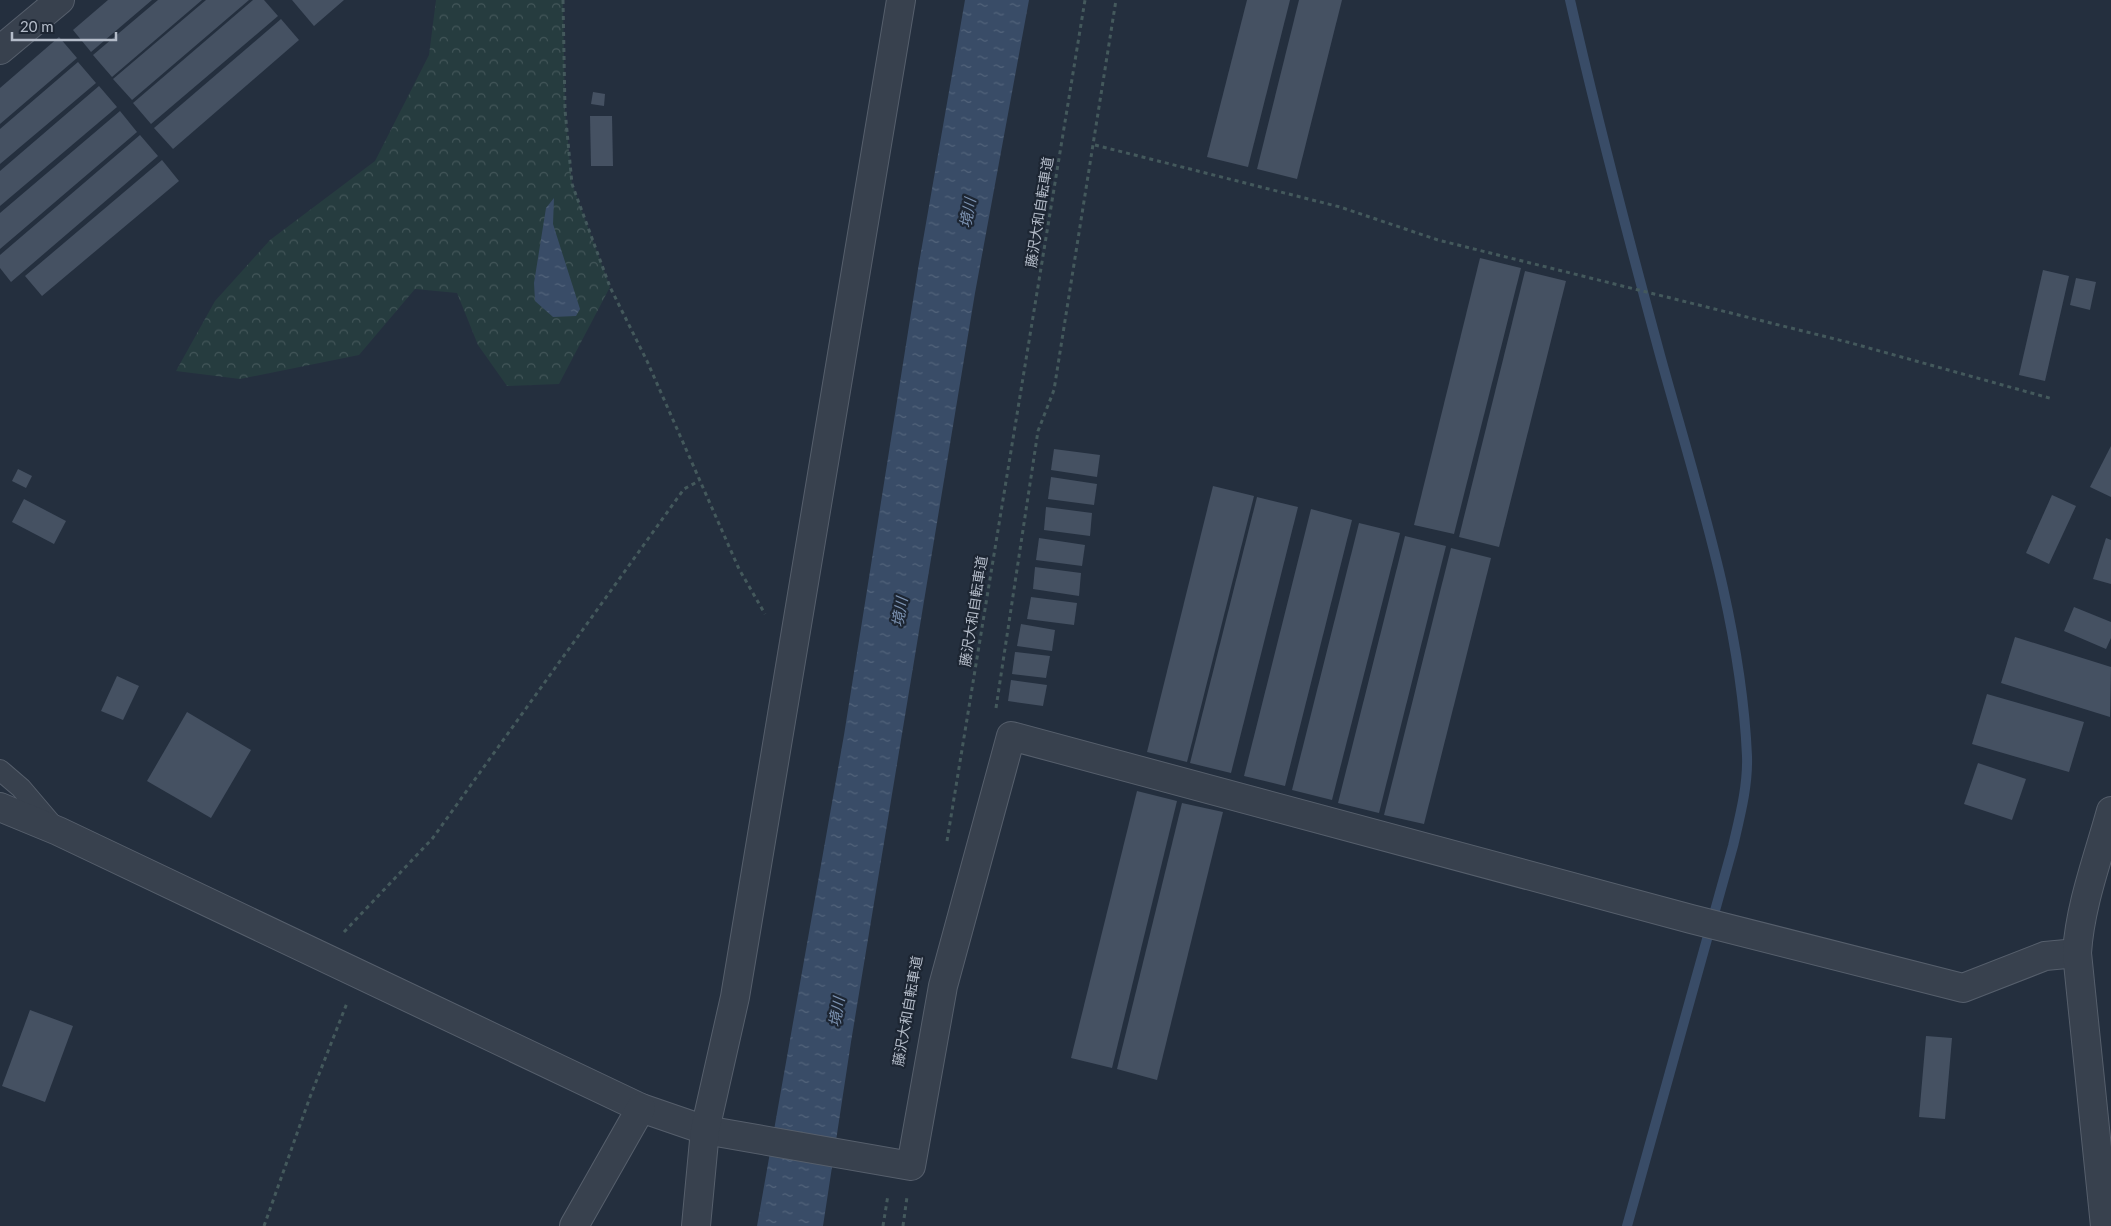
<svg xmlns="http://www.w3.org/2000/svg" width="2111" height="1226" font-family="Lato,'Noto Sans JP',sans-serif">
<defs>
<pattern id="forest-crowns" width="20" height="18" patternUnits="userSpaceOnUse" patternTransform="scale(1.25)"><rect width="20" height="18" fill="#263c3f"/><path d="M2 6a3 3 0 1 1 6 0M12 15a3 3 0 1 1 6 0" fill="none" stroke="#435659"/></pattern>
<pattern id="water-ripples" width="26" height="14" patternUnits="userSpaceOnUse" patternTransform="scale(1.25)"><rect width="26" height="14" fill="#394c67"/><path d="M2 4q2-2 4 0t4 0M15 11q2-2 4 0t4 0" fill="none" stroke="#53647b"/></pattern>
</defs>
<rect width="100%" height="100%" fill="#242f3e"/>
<polygon fill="url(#forest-crowns)" points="436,0 563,0 565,110 572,184 610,287 559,384 507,386 478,345 457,293 415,289 359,355 240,379 176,371 215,301 270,240 375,161 429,55"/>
<g fill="url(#water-ripples)">
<polygon points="965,0 1029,0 975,293 851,1042 823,1226 757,1226 844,735 918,269"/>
<polygon points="554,198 553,224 580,309 576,316 553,317 535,301 534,283 546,208"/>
</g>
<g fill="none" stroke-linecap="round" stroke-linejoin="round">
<path stroke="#394c67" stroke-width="10" d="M 1570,0 C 1597,119 1628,237 1660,355 C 1696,486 1741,619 1747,756 C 1748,786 1740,816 1733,846 L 1627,1226"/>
</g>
<g fill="#455162">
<polygon points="108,0 152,0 91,52 73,30"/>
<polygon points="158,0 202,0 112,77 93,55"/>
<polygon points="206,0 249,0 132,100 113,79"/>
<polygon points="253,0 264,0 278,16 151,124 133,103"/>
<polygon points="292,0 344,0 314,26"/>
<polygon points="1247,0 1290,0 1248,167 1207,157"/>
<polygon points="1299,0 1342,0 1297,179 1257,169"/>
<polygon points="281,19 299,40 173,149 154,128"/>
<polygon points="59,37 77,58 0,124 0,88"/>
<polygon points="78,62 96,83 0,164 0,129"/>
<polygon points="99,86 117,107 0,206 0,171"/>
<polygon points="593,92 605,94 604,106 591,104"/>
<polygon points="120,111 137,132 0,249 0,213"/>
<polygon points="590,116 612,116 613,166 591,166"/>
<polygon points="140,135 158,156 11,282 0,268 0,255"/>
<polygon points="162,160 179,181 42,296 25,276"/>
<polygon points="1480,258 1521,268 1454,534 1414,525"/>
<polygon points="2043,270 2069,276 2045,381 2019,375"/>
<polygon points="1525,271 1566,281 1499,547 1459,537"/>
<polygon points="2076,278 2096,282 2090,310 2070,305"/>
<polygon points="2111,446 2111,497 2090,487"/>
<polygon points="1054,449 1100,455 1097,477 1051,470"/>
<polygon points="18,469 32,476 26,488 12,481"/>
<polygon points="1051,477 1097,484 1094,505 1048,499"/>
<polygon points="1213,486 1254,496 1187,762 1147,752"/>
<polygon points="2052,495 2076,506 2049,564 2026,553"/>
<polygon points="1257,497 1298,507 1231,773 1190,763"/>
<polygon points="24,499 66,521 54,544 12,522"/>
<polygon points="1046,507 1092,513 1090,536 1044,530"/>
<polygon points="1311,509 1352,520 1285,786 1244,776"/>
<polygon points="1359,523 1400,533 1332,800 1292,790"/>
<polygon points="1405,536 1446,546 1379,813 1338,803"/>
<polygon points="1039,538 1085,545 1082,566 1036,560"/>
<polygon points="2106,538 2111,540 2111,584 2093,579"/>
<polygon points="1451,548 1491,558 1424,824 1384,815"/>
<polygon points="1035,567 1081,573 1079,596 1033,589"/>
<polygon points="1031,597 1077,603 1074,625 1027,619"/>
<polygon points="2074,607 2111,622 2111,638 2106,649 2064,631"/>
<polygon points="1021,624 1055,630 1052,651 1017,646"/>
<polygon points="2015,637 2111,667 2110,717 2001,683"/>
<polygon points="1015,652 1050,656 1046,678 1012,674"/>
<polygon points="117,676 139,686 123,720 101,711"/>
<polygon points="1011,680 1047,685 1043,706 1008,701"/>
<polygon points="1987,694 2084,722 2069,772 1972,744"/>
<polygon points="187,712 251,750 211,818 147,781"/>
<polygon points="1978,763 2026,779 2012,820 1964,804"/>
<polygon points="1137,791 1177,801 1112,1068 1071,1058"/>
<polygon points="1182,803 1223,812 1157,1080 1117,1069"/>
<polygon points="30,1010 73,1026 45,1102 2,1086"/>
<polygon points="1926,1036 1952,1038 1945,1119 1919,1117"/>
</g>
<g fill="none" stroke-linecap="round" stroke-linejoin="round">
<defs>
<polyline id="service" points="0,770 21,788 55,828"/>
<g id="minor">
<polyline points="0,50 60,0"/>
<polyline points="0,807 58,831 641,1108 705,1130 911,1166 943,986 1011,736 1691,919 1963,988 2045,956 2077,953"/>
<polyline points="574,1226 641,1108"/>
<polyline points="696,1226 705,1130 735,997 901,0"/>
</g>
<path id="tertiary" d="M 2105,1226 L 2077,953 C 2080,905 2098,858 2111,811"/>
</defs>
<use href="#service" stroke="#565f6c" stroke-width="22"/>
<use href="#minor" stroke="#565f6c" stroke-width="30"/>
<use href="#tertiary" stroke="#565f6c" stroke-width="30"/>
<g stroke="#44595c" stroke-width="3" stroke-dasharray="4 4" stroke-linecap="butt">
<polyline points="563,0 565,110 572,184 610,287 647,361 739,569 765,614"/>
<polyline points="1095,145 1340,207 1438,240 1851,343 2053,399"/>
<polyline points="996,708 1038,431 1054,390 1116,0"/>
<polyline points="947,841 1085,0"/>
<polyline points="344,932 432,839 684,489 699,481"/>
<polyline points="264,1226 310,1097 347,1003"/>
<polyline points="883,1226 888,1195"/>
<polyline points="903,1226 907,1197"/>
</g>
<use href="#service" stroke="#38414e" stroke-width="20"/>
<use href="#minor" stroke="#38414e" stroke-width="28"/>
<use href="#tertiary" stroke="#38414e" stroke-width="28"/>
</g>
<g text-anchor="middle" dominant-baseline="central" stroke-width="4.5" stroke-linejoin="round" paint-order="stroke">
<g font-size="14" fill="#b4bcc9" stroke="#1d2633">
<text transform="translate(1039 212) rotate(-81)">藤沢大和自転車道</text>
<text transform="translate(973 611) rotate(-81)">藤沢大和自転車道</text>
<text transform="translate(907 1011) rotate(-80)">藤沢大和自転車道</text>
</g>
<g font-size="15" font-style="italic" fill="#7c92b1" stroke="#1d2633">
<text transform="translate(967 213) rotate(-80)">境川</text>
<text transform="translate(899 612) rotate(-81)">境川</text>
<text transform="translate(836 1012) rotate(-81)">境川</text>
</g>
</g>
<path d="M12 32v8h104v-8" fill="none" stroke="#b4bcc9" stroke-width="2.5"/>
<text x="20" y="32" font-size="15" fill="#b4bcc9" stroke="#1d2633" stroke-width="4" paint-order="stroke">20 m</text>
</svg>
